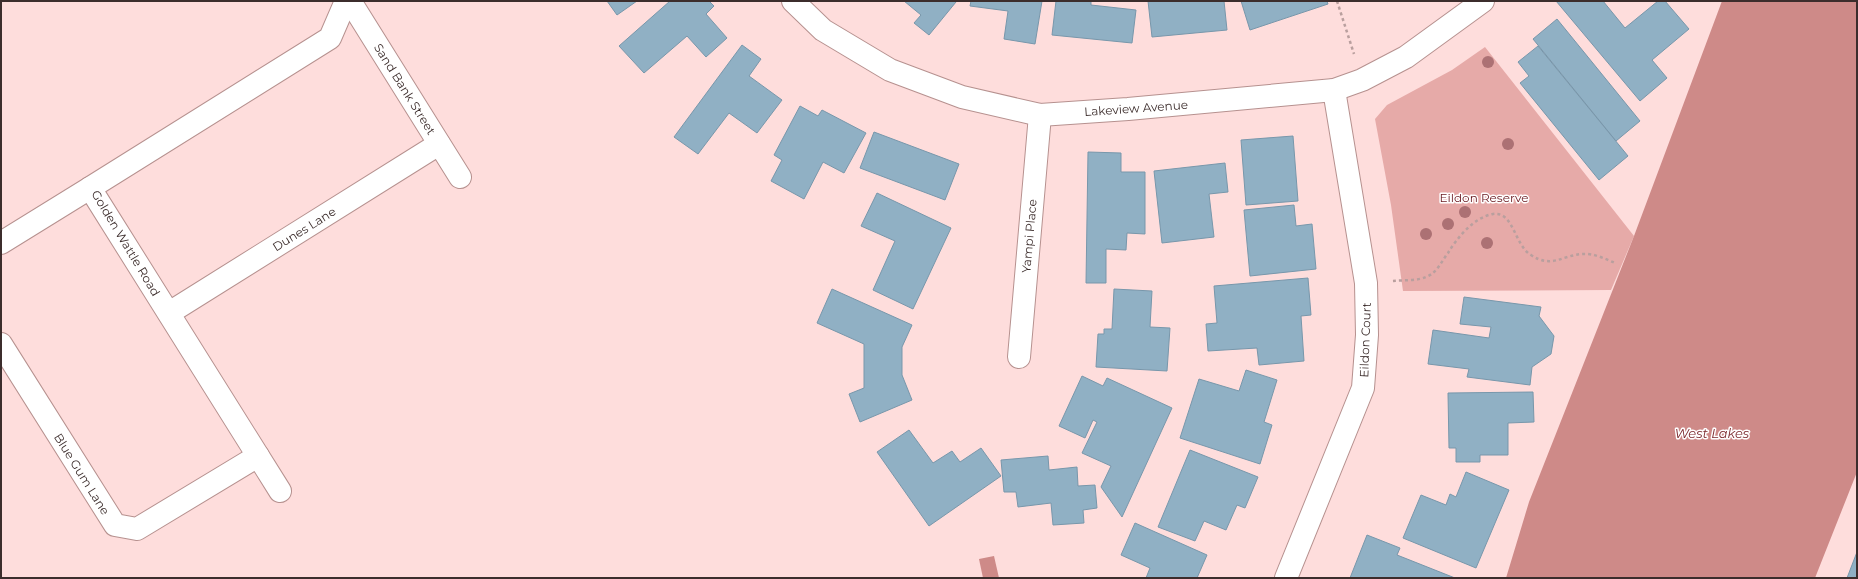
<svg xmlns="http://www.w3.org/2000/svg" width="1858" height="579" font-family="Montserrat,sans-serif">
<rect width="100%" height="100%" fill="#fedddc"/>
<polygon fill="#e6aaa8" points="1485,47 1634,236 1611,290 1403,291 1391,205 1375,119 1387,105 1452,70"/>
<g fill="#ce8a88">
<polygon points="1722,1 1857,1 1857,472 1815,578 1506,578 1529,502 1634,236"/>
<polygon points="994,556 999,578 983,578 979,559"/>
</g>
<g fill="#90b0c4" stroke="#7897ab">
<polygon points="607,1 637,1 617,15"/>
<polygon points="670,1 709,1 714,6 706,14 727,38 706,57 687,36 644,73 619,46"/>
<polygon points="904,1 955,1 956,2 929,35 914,23 921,15"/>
<polygon points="971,1 1042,1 1035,44 1004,39 1008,11 970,6"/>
<polygon points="1056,1 1091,1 1091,5 1136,10 1132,43 1052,35"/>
<polygon points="1148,1 1224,1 1227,30 1152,37"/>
<polygon points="1241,1 1327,1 1328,4 1250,30"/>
<polygon points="1556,1 1603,1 1625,28 1658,1 1665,1 1689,29 1652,60 1667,78 1640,101"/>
<polygon points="1557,19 1640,121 1616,141 1533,39"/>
<polygon points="742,45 761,59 749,76 782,100 757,133 729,113 698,154 674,137"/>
<polygon points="1538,46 1628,156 1599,180 1520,83 1529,76 1518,62"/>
<polygon points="800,106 818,116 822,110 866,133 844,173 823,162 804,199 771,181 782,160 774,155"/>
<polygon points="874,132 959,164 945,200 860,168"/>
<polygon points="1293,136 1298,201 1246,205 1241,140"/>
<polygon points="1088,152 1121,153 1121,172 1145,172 1145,234 1127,233 1126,250 1106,249 1106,283 1086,283"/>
<polygon points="1225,163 1228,192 1209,194 1214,237 1162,243 1154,171"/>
<polygon points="877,193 951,228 913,309 873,290 895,241 861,226"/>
<polygon points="1294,205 1296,226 1312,224 1316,269 1250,276 1244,210"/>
<polygon points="1308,278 1311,315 1301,316 1304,361 1259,365 1257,348 1208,351 1206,324 1217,323 1214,286"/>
<polygon points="832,289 912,325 902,347 902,375 912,400 860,422 849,394 864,388 864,344 817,323"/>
<polygon points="1114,289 1152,291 1150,327 1170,328 1167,371 1096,367 1098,334 1104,334 1104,329 1112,329"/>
<polygon points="1464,297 1541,307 1539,316 1554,336 1551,354 1532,367 1530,385 1467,377 1469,369 1428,364 1433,330 1489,338 1491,327 1460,324"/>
<polygon points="1246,370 1277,380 1264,422 1272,425 1260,464 1180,438 1199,379 1239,391"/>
<polygon points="1082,376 1103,386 1107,378 1172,408 1122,517 1101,487 1111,466 1082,453 1097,422 1093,420 1085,438 1059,426"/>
<polygon points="1533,392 1534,422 1508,423 1508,455 1480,455 1480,462 1456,462 1456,448 1449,448 1448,393"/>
<polygon points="909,430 933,463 952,451 960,462 981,448 1001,476 929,526 877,452"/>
<polygon points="1190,450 1258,477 1245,508 1237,505 1226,530 1204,521 1195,541 1158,527"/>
<polygon points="1048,456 1049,470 1077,467 1078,486 1095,485 1097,508 1083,510 1084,523 1053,525 1051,503 1018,507 1016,492 1004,492 1001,460"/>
<polygon points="1466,472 1509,490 1476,568 1403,538 1421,495 1446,505 1450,494 1456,497"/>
<polygon points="1135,523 1207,555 1197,578 1146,578 1150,568 1121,555"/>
<polygon points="1367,535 1400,548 1397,555 1455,578 1350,578"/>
<polygon points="1857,552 1857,578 1847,578"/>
</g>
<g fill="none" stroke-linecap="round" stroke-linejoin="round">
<defs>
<g id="minor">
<polyline points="350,1 460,177"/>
<polyline points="793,1 823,30 890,70 962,97 1040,115 1128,109 1334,90 1362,80 1406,57 1483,1"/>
<polyline points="1,243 90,188"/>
<polyline points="169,313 439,144"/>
<polyline points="1,344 115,525 137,529 258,456"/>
<polyline points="1019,357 1040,115"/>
<polyline points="280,491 90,188 330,38 346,1"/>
<polyline points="1286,578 1363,388 1367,335 1366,283 1334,90"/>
</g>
</defs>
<use href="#minor" stroke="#b6918f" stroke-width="24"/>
<g stroke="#b99f9e" stroke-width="2.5" stroke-dasharray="3 3" stroke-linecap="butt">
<polyline points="1337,1 1354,54"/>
<path d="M 1393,281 C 1403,280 1417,281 1426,277 C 1437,273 1441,262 1448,253 C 1457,238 1474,217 1493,214 C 1514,211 1514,245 1531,255 C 1552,269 1562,255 1583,254 C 1593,253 1606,259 1615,263"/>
</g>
<use href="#minor" stroke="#fff" stroke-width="22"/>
</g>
<g fill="#ac7174">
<circle cx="1488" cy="62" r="6"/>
<circle cx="1508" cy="144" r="6"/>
<circle cx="1465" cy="212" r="6"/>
<circle cx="1448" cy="224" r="6"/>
<circle cx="1426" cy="234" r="6"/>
<circle cx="1487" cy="243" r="6"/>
</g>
<g text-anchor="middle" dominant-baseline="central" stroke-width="3" stroke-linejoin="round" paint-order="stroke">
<g font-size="12" fill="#3c2d2c" stroke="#fff">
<text transform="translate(405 89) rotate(58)">Sand Bank Street</text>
<text transform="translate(1136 108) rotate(-4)">Lakeview Avenue</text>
<text transform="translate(304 229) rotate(-32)">Dunes Lane</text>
<text transform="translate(1029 236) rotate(-85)">Yampi Place</text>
<text transform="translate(126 243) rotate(59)">Golden Wattle Road</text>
<text transform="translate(1365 340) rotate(-88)">Eildon Court</text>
<text transform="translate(82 474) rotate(58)">Blue Gum Lane</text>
</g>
<g font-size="12" fill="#69181f" stroke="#fff">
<text x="1484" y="197">Eildon Reserve</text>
</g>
<g font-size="13" font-style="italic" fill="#7b282d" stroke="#fff">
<text x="1712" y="433">West Lakes</text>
</g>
</g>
<rect width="1858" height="579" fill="none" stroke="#3c2d2c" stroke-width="4"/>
</svg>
